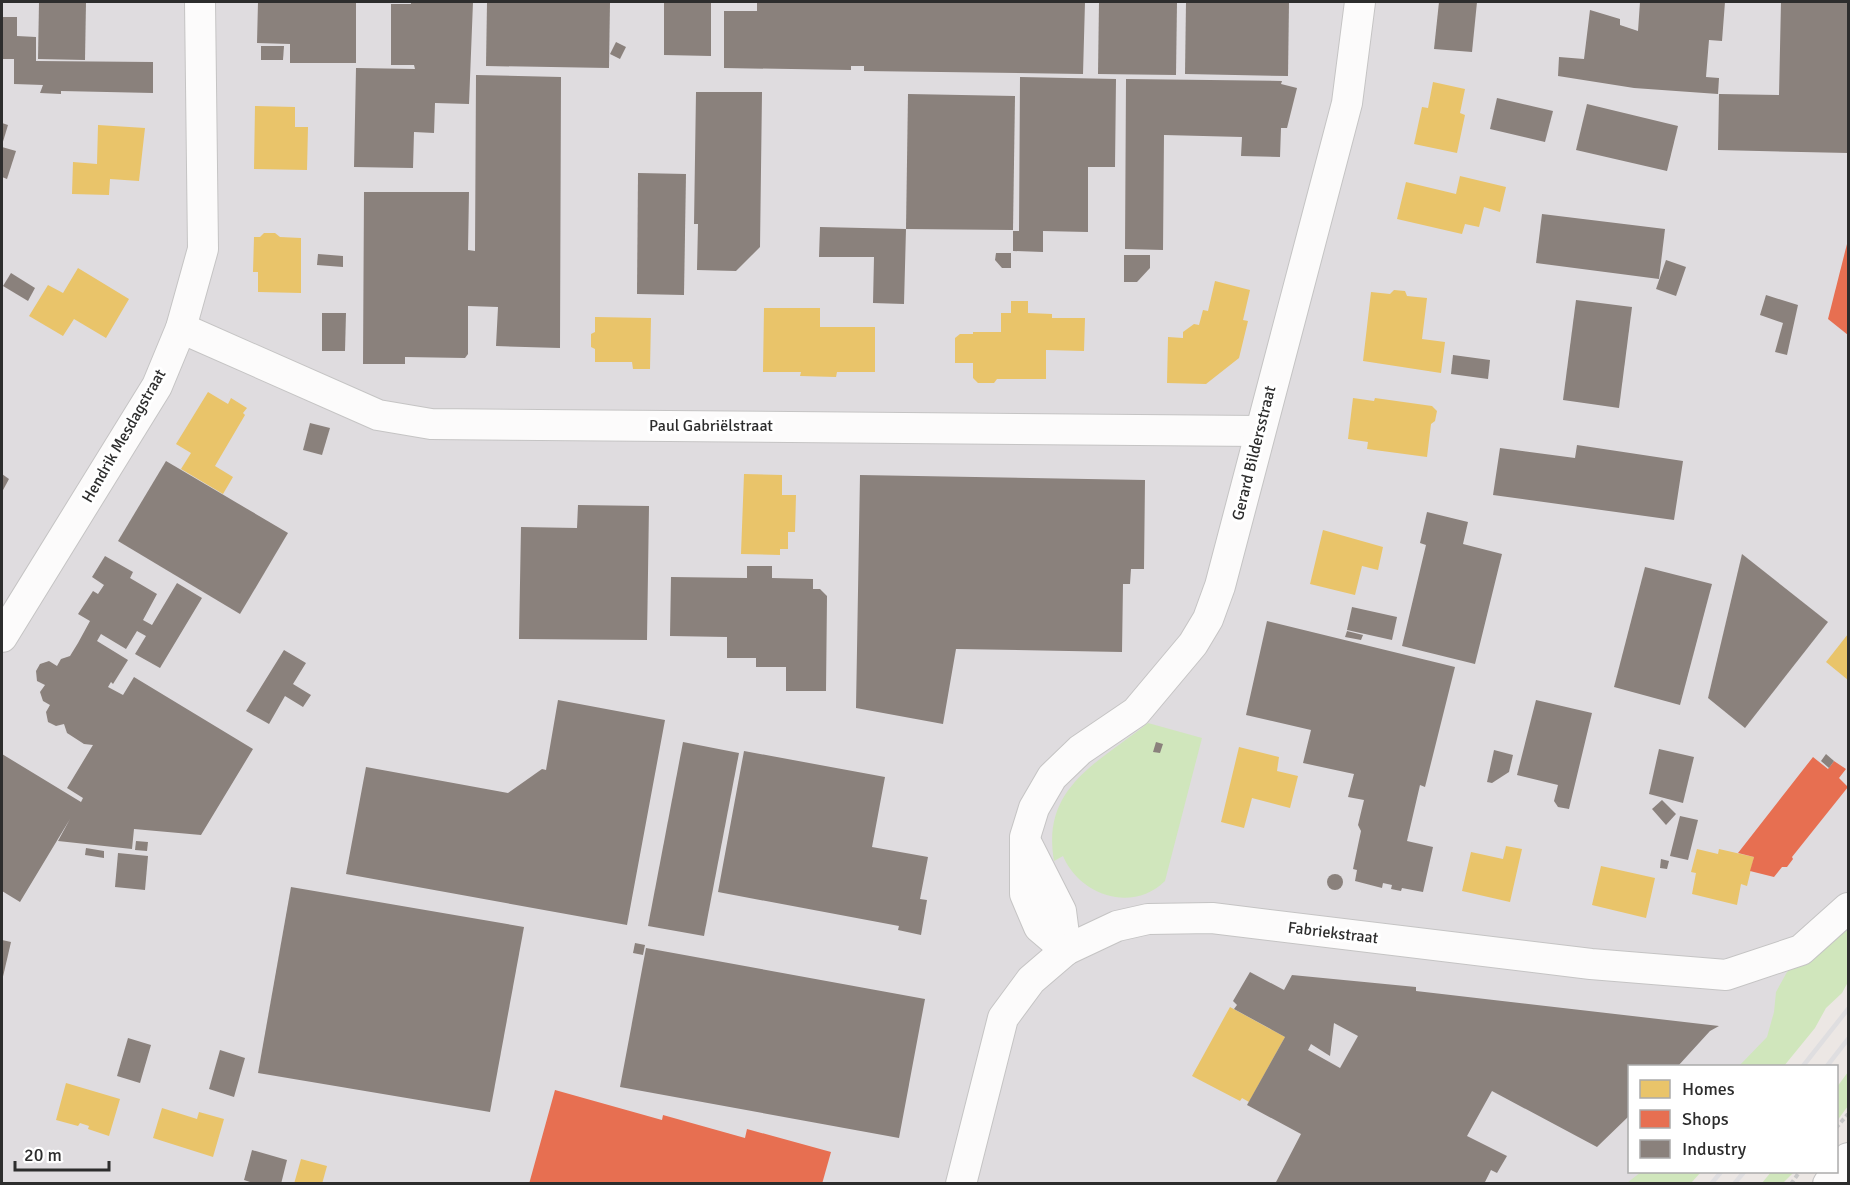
<svg xmlns="http://www.w3.org/2000/svg" width="1850" height="1185" font-family="Signika,sans-serif">
<rect width="100%" height="100%" fill="#ece7e4"/>
<polygon fill="#dfdcdf" points="2,2 1848,2 1848,924 1750,1066 1630,1066 1630,1172 1677,1172 1669,1183 2,1184"/>
<g fill="#d0e6bc">
<path d="M 1148,723 L 1202,738 L 1165,881 C 1133,913 1080,896 1063,856 L 1054,861 C 1041,787 1098,763 1148,723 Z"/>
<polygon points="1848,929 1848,982 1842,993 1826,1008 1815,1028 1784,1066 1739,1066 1767,1037 1774,1012 1776,992 1787,972 1795,965 1813,957"/>
<polygon points="1848,1072 1848,1106 1837,1121 1837,1087"/>
<polygon points="1641,1172 1701,1172 1691,1183 1627,1183"/>
<polygon points="1771,1172 1794,1172 1783,1183 1762,1183"/>
</g>
<g fill="#e9c46a">
<polygon points="1433,82 1465,89 1460,113 1465,115 1457,153 1414,144 1422,107 1428,108"/>
<polygon points="255,106 295,107 295,127 308,127 307,170 254,169"/>
<polygon points="98,125 145,128 139,181 110,179 109,195 72,194 73,162 97,164"/>
<polygon points="1460,176 1506,187 1500,212 1484,207 1479,227 1465,224 1462,234 1397,219 1406,182 1456,194"/>
<polygon points="264,233 275,233 280,237 301,238 301,293 258,292 258,272 253,272 254,237 260,237"/>
<polygon points="78,268 129,299 106,338 74,319 63,336 29,316 48,285 63,293"/>
<polygon points="1215,281 1250,290 1243,320 1248,321 1239,358 1206,384 1167,383 1168,337 1183,338 1183,332 1194,324 1199,325 1203,310 1208,311"/>
<polygon points="1394,290 1405,291 1407,296 1427,298 1422,339 1445,342 1441,373 1363,361 1371,292 1390,294"/>
<polygon points="1011,301 1028,301 1028,313 1052,314 1052,318 1085,318 1084,351 1046,350 1046,379 997,379 994,383 978,383 973,378 973,363 955,363 955,338 960,334 973,334 973,332 1001,332 1001,313 1011,313"/>
<polygon points="764,308 820,308 820,327 875,327 875,372 837,372 836,377 800,376 801,372 763,372"/>
<polygon points="595,317 651,318 650,369 633,369 632,362 595,362 595,349 591,347 591,334 595,332"/>
<polygon points="208,392 228,404 231,398 247,408 243,413 245,415 215,466 233,477 223,494 181,469 191,453 176,444"/>
<polygon points="1353,398 1374,401 1375,398 1432,406 1437,411 1435,421 1431,424 1427,457 1367,449 1368,442 1348,439"/>
<polygon points="744,474 782,475 782,495 796,495 795,532 788,532 788,549 780,549 780,555 741,554"/>
<polygon points="1323,530 1383,547 1378,570 1362,566 1355,595 1310,584"/>
<polygon points="1848,634 1848,680 1826,662"/>
<polygon points="1239,747 1279,757 1277,771 1298,776 1290,808 1252,798 1244,828 1221,822"/>
<polygon points="1506,846 1522,849 1510,902 1462,891 1471,852 1503,859"/>
<polygon points="1697,849 1718,854 1719,849 1754,857 1747,886 1741,884 1737,905 1692,894 1696,873 1691,872"/>
<polygon points="1601,866 1655,878 1646,918 1592,905"/>
<polygon points="1230,1007 1285,1037 1249,1102 1242,1098 1240,1101 1192,1076"/>
<polygon points="66,1083 120,1099 109,1136 88,1129 89,1126 80,1123 78,1126 56,1120"/>
<polygon points="162,1108 197,1119 199,1112 224,1119 213,1157 153,1138"/>
<polygon points="301,1159 327,1166 322,1184 294,1184"/>
</g>
<g fill="#e76f51">
<polygon points="1848,240 1848,335 1828,319"/>
<polygon points="1813,757 1828,769 1834,761 1846,769 1839,778 1848,787 1792,857 1793,859 1787,867 1782,867 1774,877 1750,871 1754,857 1738,853"/>
<polygon points="555,1090 662,1120 663,1115 745,1138 747,1129 831,1152 822,1184 529,1184"/>
</g>
<g fill="#8a817c" fill-rule="evenodd">
<polygon points="39,2 86,2 85,60 38,59"/>
<polygon points="258,2 356,2 356,63 290,63 290,44 257,43"/>
<polygon points="411,2 473,2 469,104 435,103 434,133 414,132 413,168 354,167 356,68 415,69 414,65 391,65 391,4 411,4"/>
<polygon points="487,2 610,2 609,68 486,66"/>
<polygon points="664,2 711,2 711,56 664,55"/>
<polygon points="757,2 1085,2 1083,74 864,71 864,66 851,66 851,70 724,68 724,11 757,11"/>
<polygon points="1099,2 1177,2 1176,75 1098,74"/>
<polygon points="1186,2 1289,2 1288,76 1185,74"/>
<polygon points="1439,2 1477,2 1472,52 1434,49"/>
<polygon points="1640,2 1725,2 1722,41 1709,40 1706,77 1719,78 1718,94 1634,88 1558,76 1559,57 1584,59 1590,10 1620,19 1620,25 1638,31"/>
<polygon points="1781,2 1848,2 1848,153 1718,150 1719,94 1779,95"/>
<polygon points="2,17 17,17 17,36 36,37 36,61 153,62 153,93 61,91 61,94 40,93 43,85 14,84 14,59 2,59"/>
<polygon points="616,42 626,47 620,59 610,54"/>
<polygon points="261,46 284,46 283,60 261,60"/>
<polygon points="476,75 561,77 560,348 496,346 498,307 468,306 468,354 465,358 405,357 405,364 363,364 364,192 469,192 468,250 475,251"/>
<polygon points="1020,77 1116,79 1115,167 1088,167 1088,232 1043,231 1043,252 1013,251 1013,231 1019,231"/>
<polygon points="1126,79 1282,81 1281,84 1297,88 1287,128 1281,128 1280,157 1241,156 1242,137 1164,135 1163,250 1125,249"/>
<polygon points="696,92 762,92 760,247 736,271 697,270 698,224 694,224"/>
<polygon points="908,94 1015,96 1013,230 906,229"/>
<polygon points="1497,98 1553,111 1545,142 1490,129"/>
<polygon points="1587,104 1678,126 1667,171 1576,150"/>
<polygon points="2,123 8,125 2,145"/>
<polygon points="2,147 16,151 7,179 2,177"/>
<polygon points="638,173 686,174 684,295 637,294"/>
<polygon points="1542,214 1665,229 1659,279 1536,263"/>
<polygon points="820,227 906,229 904,304 873,303 874,257 819,257"/>
<polygon points="996,253 1011,253 1011,268 1002,268 995,260"/>
<polygon points="318,254 343,256 343,267 317,265"/>
<polygon points="1124,255 1150,255 1150,268 1137,282 1124,282"/>
<polygon points="1666,260 1686,267 1676,296 1656,289"/>
<polygon points="11,273 35,288 28,301 3,286"/>
<polygon points="1766,295 1798,305 1787,355 1775,352 1783,323 1760,315"/>
<polygon points="1576,300 1632,307 1619,408 1563,400"/>
<polygon points="322,313 346,313 345,351 322,351"/>
<polygon points="1453,355 1490,360 1488,379 1451,374"/>
<polygon points="310,423 330,428 322,455 303,450"/>
<polygon points="1577,445 1683,461 1674,520 1493,495 1500,448 1575,458"/>
<polygon points="166,461 288,533 240,614 118,541"/>
<polygon points="2,474 9,479 2,492"/>
<polygon points="860,475 1145,480 1144,569 1131,569 1130,584 1123,584 1122,652 956,649 943,724 856,708"/>
<polygon points="578,505 649,506 647,640 519,639 521,527 577,528"/>
<polygon points="1427,512 1468,522 1463,544 1502,554 1475,664 1402,646 1426,545 1420,543"/>
<polygon points="1742,554 1828,622 1745,728 1708,698"/>
<polygon points="105,556 133,572 130,578 157,594 143,620 152,625 177,583 202,598 160,668 135,654 146,636 137,631 126,649 101,634 97,641 128,660 113,684 111,682 108,687 123,695 134,677 253,749 201,835 134,829 132,849 58,841 70,819 20,902 2,891 2,754 81,802 83,798 67,788 93,745 84,744 67,733 64,724 56,726 48,722 46,712 50,705 43,701 40,692 45,685 37,681 36,671 40,664 49,661 57,666 61,659 70,656 78,643 90,621 78,614 93,591 98,594 104,585 92,577"/>
<polygon points="747,566 772,566 772,578 813,579 813,589 820,589 827,596 826,691 786,691 786,667 756,667 756,658 727,658 727,637 670,636 671,577 747,578"/>
<polygon points="1645,567 1712,584 1680,705 1614,687"/>
<polygon points="1352,607 1397,617 1392,640 1347,630"/>
<polygon points="1267,621 1455,667 1425,787 1420,785 1407,841 1433,847 1423,892 1402,888 1401,891 1391,889 1392,885 1383,883 1382,888 1355,881 1357,870 1353,869 1361,831 1358,825 1364,800 1348,797 1354,774 1303,763 1311,730 1246,715"/>
<polygon points="1347,631 1363,635 1361,640 1345,637"/>
<polygon points="284,650 306,663 293,684 311,695 303,707 285,696 269,724 246,711"/>
<polygon points="558,700 665,720 627,925 346,874 366,767 508,793 542,769 546,770"/>
<polygon points="1536,700 1592,713 1569,809 1558,807 1554,801 1558,785 1517,775"/>
<polygon points="683,742 739,753 704,936 648,926"/>
<polygon points="1156,742 1163,744 1160,753 1153,752"/>
<polygon points="1659,749 1694,757 1683,803 1649,794"/>
<polygon points="1494,750 1513,755 1509,772 1492,783 1487,782"/>
<polygon points="744,751 885,777 872,847 928,857 920,899 927,900 921,935 898,930 899,926 718,892"/>
<polygon points="1826,754 1834,761 1829,768 1821,761"/>
<polygon points="1662,800 1676,814 1666,825 1652,809"/>
<polygon points="1680,816 1698,820 1688,860 1670,856"/>
<polygon points="136,841 148,842 147,851 135,850"/>
<polygon points="86,848 104,851 104,858 85,855"/>
<polygon points="118,853 148,856 145,890 115,887"/>
<polygon points="1661,859 1669,861 1667,869 1660,868"/>
<circle cx="1335" cy="882" r="8"/>
<polygon points="291,887 524,927 490,1112 258,1073"/>
<polygon points="2,940 11,942 2,981"/>
<polygon points="635,943 645,945 643,955 633,953"/>
<polygon points="646,948 925,999 899,1138 620,1087"/>
<path d="M 1250,972 L 1284,990 L 1292,975 L 1416,987 L 1416,991 L 1719,1026 L 1710,1031 L 1678,1066 L 1630,1066 L 1630,1115 L 1597,1147 L 1492,1091 L 1467,1136 L 1507,1156 L 1497,1173 L 1491,1170 L 1484,1184 L 1275,1184 L 1301,1134 L 1247,1105 L 1285,1037 L 1234,1009 L 1237,1005 L 1233,1001 ZM 1334,1023 L 1358,1036 L 1340,1068 L 1308,1050 L 1311,1044 L 1330,1056 Z"/>
<polygon points="128,1038 151,1045 140,1083 117,1076"/>
<polygon points="220,1050 245,1058 234,1097 209,1089"/>
<polygon points="252,1150 287,1160 281,1184 256,1184 244,1180"/>
</g>
<g fill="none" stroke-linecap="round" stroke-linejoin="round">
<defs>
<g id="street">
<polyline points="181,328 378,415 431,424 1259,431"/>
<polyline points="2,637 157,386 181,328 203,249 200,2"/>
<polyline points="1028,846 1061,911 1066,950"/>
<polyline points="1066,950 1039,927 1025,894 1025,837 1034,808 1052,777 1080,750 1136,712 1193,644 1208,619 1220,586 1347,103 1360,2"/>
<polyline points="961,1184 1003,1018 1031,980 1066,950 1117,926 1148,919 1212,918 1591,964 1726,975 1801,950 1848,908"/>
<polyline points="1828,1184 1848,1158"/>
</g>
</defs>
<use href="#street" stroke="#c5c4c4" stroke-width="32"/>
<g stroke="#c8c8c8" stroke-width="4" stroke-dasharray="4.5 3" stroke-linecap="butt">
<polyline points="1836,1128 1848,1114"/>
<polyline points="1791,1184 1798,1174"/>
</g>
<use href="#street" stroke="#fcfbfb" stroke-width="30"/>
<g stroke="#dfdee0" stroke-width="4.5">
<polyline points="1803,1066 1848,1009"/>
<polyline points="1827,1066 1848,1039"/>
<polyline points="1711,1184 1721,1172"/>
<polyline points="1734,1184 1744,1172"/>
</g>
</g>
<g text-anchor="middle" dominant-baseline="central" stroke-width="6" stroke-linejoin="round" paint-order="stroke">
<g font-size="16" fill="#2d2d2d" stroke="#fff">
<text x="711" y="426">Paul Gabriëlstraat</text>
<text transform="translate(124 436) rotate(-60)">Hendrik Mesdagstraat</text>
<text transform="translate(1254 453) rotate(-76)">Gerard Bildersstraat</text>
<text transform="translate(1333 933) rotate(7)">Fabriekstraat</text>
</g>
</g>
<rect width="1850" height="1185" fill="none" stroke="#2d2d2d" stroke-width="6"/>
<rect x="1628" y="1065" width="210" height="108" fill="#ffffff" stroke="#ababab" stroke-width="1.5"/>
<rect x="1640" y="1080" width="30" height="18" fill="#e9c46a" stroke="#ababab" stroke-width="1.5"/>
<text x="1682" y="1095" font-size="18" fill="#2d2d2d">Homes</text>
<rect x="1640" y="1110" width="30" height="18" fill="#e76f51" stroke="#ababab" stroke-width="1.5"/>
<text x="1682" y="1125" font-size="18" fill="#2d2d2d">Shops</text>
<rect x="1640" y="1140" width="30" height="18" fill="#8a817c" stroke="#ababab" stroke-width="1.5"/>
<text x="1682" y="1155" font-size="18" fill="#2d2d2d">Industry</text>
<path d="M15 1161v9h94v-9" fill="none" stroke="#2d2d2d" stroke-width="3"/>
<text x="24" y="1161" font-size="18" fill="#2d2d2d" stroke="#ffffff" stroke-width="4.5" paint-order="stroke">20 m</text>
</svg>
